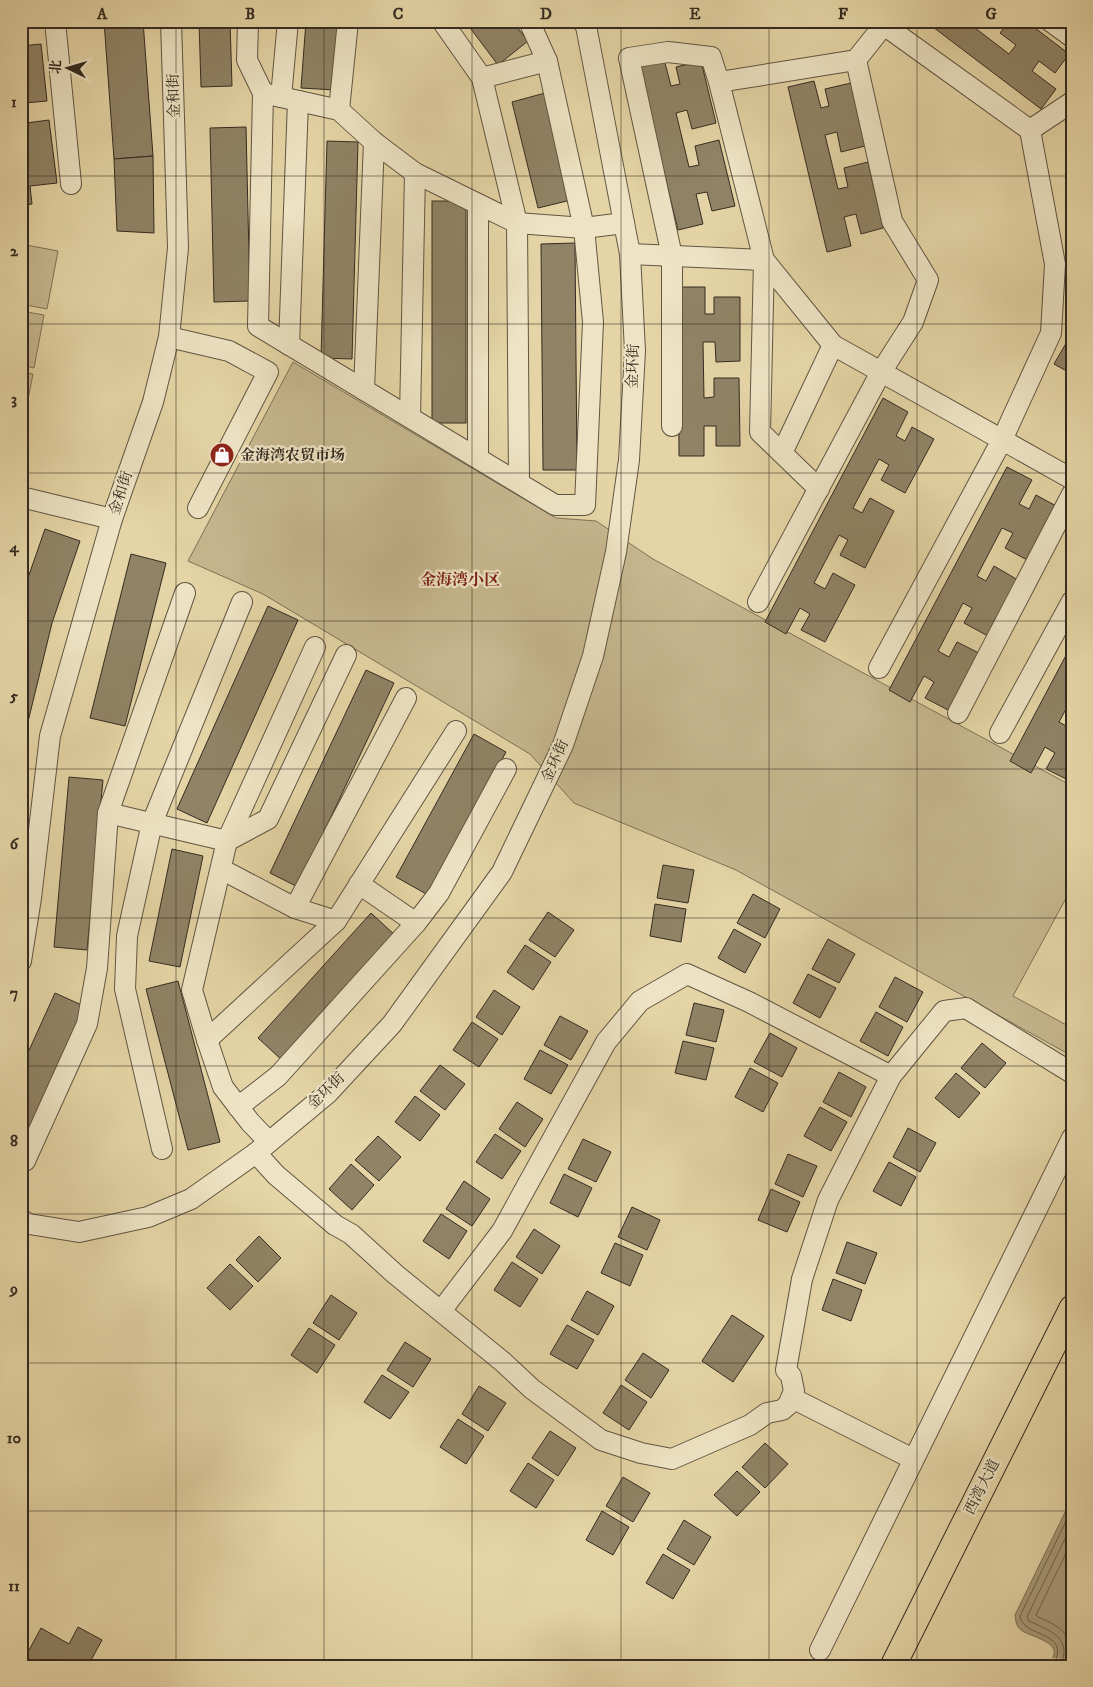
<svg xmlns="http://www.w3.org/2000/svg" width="1093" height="1687" font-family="'IM FELL DW Pica','Noto Serif SC',serif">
<rect width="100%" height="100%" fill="#e5d5a6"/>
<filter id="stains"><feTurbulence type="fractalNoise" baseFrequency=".004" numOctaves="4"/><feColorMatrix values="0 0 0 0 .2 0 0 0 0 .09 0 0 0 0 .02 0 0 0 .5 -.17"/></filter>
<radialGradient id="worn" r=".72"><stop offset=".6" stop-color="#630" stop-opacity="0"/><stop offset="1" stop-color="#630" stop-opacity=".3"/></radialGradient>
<g fill="#c7b88f" stroke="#7e7258">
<polygon points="21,244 58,251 47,309 21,304"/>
<polygon points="21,311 44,315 34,368 21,365"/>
<polygon points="293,362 556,518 596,521 653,559 1072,786 1072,887 1013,996 1072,1028 1072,1056 736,870 574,803 530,754 263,594 188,561"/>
<polygon points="21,372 33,374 21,435"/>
</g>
<path fill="#a99b79" stroke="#7a6e56" d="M 1072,1498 L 1072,1666 L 1046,1666 C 1071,1643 1032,1638 1021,1630 C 1016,1626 1016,1621 1015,1615 Z"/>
<polygon fill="#e5d5a6" points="1052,1658 1072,1659 1072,1664 1049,1663"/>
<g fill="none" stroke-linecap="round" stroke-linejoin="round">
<g stroke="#6e634d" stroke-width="1">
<path d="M 1072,1541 L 1036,1615 L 1038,1617 C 1056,1625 1069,1630 1072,1652"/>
<path d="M 1053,1666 C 1073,1629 1023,1639 1020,1616 L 1072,1509"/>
<path d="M 1060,1666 C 1074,1638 1049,1630 1029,1621 L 1027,1617 L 1072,1524"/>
</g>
</g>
<g fill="#908366" stroke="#342b21">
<polygon points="104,21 143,21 153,156 114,159"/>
<polygon points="199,21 230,21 232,86 201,87"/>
<polygon points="306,21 341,21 335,90 301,88"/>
<polygon points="465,21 512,21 528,41 498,65"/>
<polygon points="925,21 966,21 1009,54 1016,45 1000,33 1009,21 1026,21 1069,54 1055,73 1039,61 1032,71 1056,89 1041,109"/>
<polygon points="41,44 47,101 24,103 26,123 49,120 57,183 30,186 32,204 21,206 21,46"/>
<polygon points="664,59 671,86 680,84 676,67 701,61 716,123 692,129 687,110 676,113 689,167 699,165 695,146 719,140 735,206 712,211 707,192 696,194 703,224 678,230 638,65"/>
<polygon points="814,81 821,108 829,106 825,89 851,83 865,146 841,152 837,132 825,135 838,189 848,187 844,168 868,162 883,228 861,234 856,214 844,217 851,246 827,252 788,87"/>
<polygon points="545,93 571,200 538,208 512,102"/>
<polygon points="246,127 250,301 214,302 210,128"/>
<polygon points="327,141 358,142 352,359 321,358"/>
<polygon points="153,156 154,233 117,231 114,159"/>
<rect x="432" y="201" width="34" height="222"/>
<polygon points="575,243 577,470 543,470 541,244"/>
<polygon points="678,287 705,287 705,314 714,314 714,297 740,297 740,361 716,362 715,342 703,342 704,398 714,397 714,378 739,378 740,446 716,446 716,426 704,426 704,456 679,456"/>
<polygon points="1072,333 1072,374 1054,364"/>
<polygon points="883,398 908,412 896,436 905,441 912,427 934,439 905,493 881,480 889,465 879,459 853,508 862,513 870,498 894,511 865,568 840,555 848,540 839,535 814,583 825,589 833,573 855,585 825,642 801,630 810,614 800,608 786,634 765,622"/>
<polygon points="1007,467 1032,480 1019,504 1029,509 1036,495 1058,507 1029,561 1005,548 1013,533 1002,528 977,576 986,581 994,566 1018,580 988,636 964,623 972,608 963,603 938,651 949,657 957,642 979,653 948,710 925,698 934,682 924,676 910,702 889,690"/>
<polygon points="45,529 80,541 52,623 26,730 21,766 21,598"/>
<polygon points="131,554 166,563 125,726 90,718"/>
<polygon points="268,606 298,620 207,823 177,809"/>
<polygon points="1072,644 1072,698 1059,722 1070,728 1072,725 1072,777 1070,781 1046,769 1055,753 1045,747 1031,773 1010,761"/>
<polygon points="366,670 394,683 298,887 270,873"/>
<polygon points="474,734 506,752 428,895 396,877"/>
<polygon points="69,777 103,780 87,950 54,947"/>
<polygon points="172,849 203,856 180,967 149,961"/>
<polygon points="663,865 694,870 688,903 657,898"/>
<polygon points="753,894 780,909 765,938 737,923"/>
<polygon points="655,904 686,909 681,942 650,936"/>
<polygon points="548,912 574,930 555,957 529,940"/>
<polygon points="371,913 397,937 284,1062 258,1038"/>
<polygon points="734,929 761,944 745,973 718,958"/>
<polygon points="828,939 855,954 839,983 812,969"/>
<polygon points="525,945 551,962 533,990 507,972"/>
<polygon points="808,974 836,988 820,1018 793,1003"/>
<polygon points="895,977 923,992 907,1022 879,1007"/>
<polygon points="178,981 220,1142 188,1150 146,989"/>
<polygon points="494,990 520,1007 502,1035 476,1017"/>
<polygon points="55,993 86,1007 21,1149 21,1068"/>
<polygon points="694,1003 724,1010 716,1042 686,1035"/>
<polygon points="876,1012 903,1027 888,1056 860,1041"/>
<polygon points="560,1016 588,1031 571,1060 544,1045"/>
<polygon points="472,1022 498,1039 479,1067 453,1050"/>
<polygon points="770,1033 797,1048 782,1077 754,1062"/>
<polygon points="683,1041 714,1048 706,1080 675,1073"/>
<polygon points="982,1043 1006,1063 985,1088 961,1068"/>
<polygon points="540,1050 568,1065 551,1094 524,1079"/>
<polygon points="440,1065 465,1084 445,1110 420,1091"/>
<polygon points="750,1068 778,1083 763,1112 735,1097"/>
<polygon points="839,1072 866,1087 851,1117 823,1102"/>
<polygon points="956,1073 980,1093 959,1118 935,1098"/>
<polygon points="415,1096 440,1115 420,1141 395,1122"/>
<polygon points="517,1102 543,1119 525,1147 499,1129"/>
<polygon points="820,1107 847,1122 831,1151 804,1136"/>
<polygon points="908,1128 936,1143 920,1172 893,1157"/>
<polygon points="495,1134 521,1151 502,1179 476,1162"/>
<polygon points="378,1136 401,1157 379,1181 355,1160"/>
<polygon points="583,1139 611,1152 596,1182 568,1169"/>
<polygon points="788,1154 817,1166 803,1197 775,1184"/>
<polygon points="889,1162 916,1177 901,1206 873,1191"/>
<polygon points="351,1164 374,1185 352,1210 329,1189"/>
<polygon points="564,1174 592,1188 578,1217 550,1203"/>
<polygon points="464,1181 490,1199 472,1226 446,1209"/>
<polygon points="771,1189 800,1202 787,1232 758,1220"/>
<polygon points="632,1207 660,1220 647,1250 618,1237"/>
<polygon points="441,1214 467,1231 449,1259 423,1241"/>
<polygon points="534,1229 560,1246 542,1274 516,1257"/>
<polygon points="259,1236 281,1258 258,1282 236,1260"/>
<polygon points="847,1242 877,1253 865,1284 836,1273"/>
<polygon points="615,1243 643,1255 630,1286 601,1273"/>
<polygon points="512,1262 538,1279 520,1307 494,1290"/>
<polygon points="230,1264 253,1286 230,1310 207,1288"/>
<polygon points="833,1279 862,1290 851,1321 822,1310"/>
<polygon points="587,1291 614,1306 598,1335 571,1320"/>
<polygon points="331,1295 357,1313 339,1340 313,1323"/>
<polygon points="732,1315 764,1336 733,1382 702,1361"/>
<polygon points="567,1325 594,1340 577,1369 550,1354"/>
<polygon points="309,1328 335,1345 317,1373 291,1355"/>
<polygon points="405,1342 431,1359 413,1387 387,1370"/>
<polygon points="643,1353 669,1370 651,1398 625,1380"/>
<polygon points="382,1375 409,1392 390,1419 364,1402"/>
<polygon points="621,1385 647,1402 629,1430 603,1413"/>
<polygon points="479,1386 506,1403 488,1431 462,1414"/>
<polygon points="458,1419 484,1436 466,1464 440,1447"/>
<polygon points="550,1431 576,1448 558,1476 532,1458"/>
<polygon points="765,1443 788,1464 765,1488 742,1467"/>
<polygon points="528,1463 554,1480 536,1508 510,1491"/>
<polygon points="737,1471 760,1492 737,1516 714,1495"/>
<polygon points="623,1477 650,1493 633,1522 606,1506"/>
<polygon points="602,1511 629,1527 613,1555 586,1540"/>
<polygon points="684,1520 711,1537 694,1565 667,1549"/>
<polygon points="663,1554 690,1570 673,1599 646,1583"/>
<polygon points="78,1627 102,1640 90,1662 96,1666 21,1665 41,1628 69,1644"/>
</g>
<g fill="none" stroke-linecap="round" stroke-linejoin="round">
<defs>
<g id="minor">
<polyline points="55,21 71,184"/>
<polyline points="248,21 247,60 263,93 339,110 374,142 415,173 517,223 584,228 624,223"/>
<polyline points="442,21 482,78 517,223 519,483"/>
<polyline points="1050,21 1072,37"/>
<polyline points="482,78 547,61"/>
<polyline points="263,93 258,326 555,505 585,505 593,322 584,228 547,61 529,21"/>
<polyline points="281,97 288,21"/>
<polyline points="339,110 348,21"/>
<polyline points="1030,130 1072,102"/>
<polyline points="630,254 764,260 833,345 1072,479"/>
<polyline points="169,337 229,351 268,372 198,508"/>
<polyline points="289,345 298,101"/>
<polyline points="364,390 374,142"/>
<polyline points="410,417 415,173"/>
<polyline points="672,426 672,256 629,58 668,52 711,57 719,82"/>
<polyline points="782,453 833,345"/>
<polyline points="478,458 478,204"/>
<polyline points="819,489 760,432 764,260 719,82 856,60"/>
<polyline points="21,497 112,519"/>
<polyline points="758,602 881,372 913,322 928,280 892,221 856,60 887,21"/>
<polyline points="879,668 1002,440 1051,333 1055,264 1030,130 884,25"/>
<polyline points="958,713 1072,494"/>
<polyline points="1000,733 1072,601"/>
<polyline points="108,813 227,841 268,819 346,655"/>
<polyline points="221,869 295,908 336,921"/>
<polyline points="359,884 416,923"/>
<polyline points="295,908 406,698"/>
<polyline points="21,961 31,898 50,736 112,519 153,402 169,337 178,248 171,21"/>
<polyline points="207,1040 336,921 456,731"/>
<polyline points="238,1107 278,1076 416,923 439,893 506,769"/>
<polyline points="269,1142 250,1122 223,1087 207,1040 192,990 227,841 315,647"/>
<polyline points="162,1149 125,989 127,936 152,823 242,602"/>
<polyline points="256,1153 276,1175 335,1225 351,1234 395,1274 503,1362 532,1389 601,1440 641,1453 672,1459 750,1425 767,1413 782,1410 788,1405 794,1391 791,1376 786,1370 802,1279 828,1200 891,1076 944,1011 966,1008 1072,1073"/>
<polyline points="25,1161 87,1024 97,968 108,813 185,593"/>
<polyline points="21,1219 29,1224 79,1232 148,1217 191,1199 256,1153 328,1093 392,1024 502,872 563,745 593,656 616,552 629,460 635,351 630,254 586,26 582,21"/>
<polyline points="441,1311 502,1231 606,1042 640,1001 687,974 749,1002 891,1076"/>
<polyline points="792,1398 913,1459"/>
<polyline points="820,1650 1072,1138"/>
</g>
<polyline id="major" points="893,1666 1072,1308"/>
</defs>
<use href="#minor" stroke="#605642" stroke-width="22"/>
<use href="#major" stroke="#342b21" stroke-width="27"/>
<use href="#minor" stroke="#eee4c5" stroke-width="20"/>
<use href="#major" stroke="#e5d5a6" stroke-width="25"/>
</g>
<path fill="none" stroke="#342b21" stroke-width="1" stroke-opacity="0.55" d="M 176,21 L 176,1666M 324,21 L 324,1666M 472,21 L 472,1666M 621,21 L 621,1666M 769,21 L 769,1666M 917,21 L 917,1666M 21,176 L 1072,176M 21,324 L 1072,324M 21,473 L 1072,473M 21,621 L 1072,621M 21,769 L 1072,769M 21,918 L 1072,918M 21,1066 L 1072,1066M 21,1214 L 1072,1214M 21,1363 L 1072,1363M 21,1511 L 1072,1511"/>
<defs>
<symbol id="shop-disc" viewBox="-11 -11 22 22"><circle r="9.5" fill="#8f2418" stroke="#eee4c5"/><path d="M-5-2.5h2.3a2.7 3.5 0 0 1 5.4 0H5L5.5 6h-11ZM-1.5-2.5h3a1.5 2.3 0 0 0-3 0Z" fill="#fff"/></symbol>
</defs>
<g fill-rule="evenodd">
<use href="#shop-disc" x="208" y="441" width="28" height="28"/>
</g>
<g text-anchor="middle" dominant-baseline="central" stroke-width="4.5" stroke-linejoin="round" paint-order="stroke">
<g font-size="15" fill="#342b21" stroke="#eee4c5">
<text transform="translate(174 96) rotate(-92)">金和街</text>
<text transform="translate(633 366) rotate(-88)">金环街</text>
<text transform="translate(121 493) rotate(-72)">金和街</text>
<text transform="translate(555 761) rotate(-66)">金环街</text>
<text transform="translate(326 1091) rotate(-44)">金环街</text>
<text transform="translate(982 1487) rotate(-63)">西湾大道</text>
</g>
<g font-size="15" font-weight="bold" fill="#342b21" stroke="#eee4c5" text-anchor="start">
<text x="240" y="455">金海湾农贸市场</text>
</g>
<g font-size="16" font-weight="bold" fill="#7a1f14" stroke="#eee4c5">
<text x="460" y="580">金海湾小区</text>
</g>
</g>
<rect width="1093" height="1687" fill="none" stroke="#e5d5a6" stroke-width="55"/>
<g transform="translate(68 68) rotate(275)" stroke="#eee4c5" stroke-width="4" paint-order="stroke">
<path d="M0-4L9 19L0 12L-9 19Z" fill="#342b21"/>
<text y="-8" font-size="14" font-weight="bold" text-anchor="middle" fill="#342b21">北</text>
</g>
<rect x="28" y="28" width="1038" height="1632" fill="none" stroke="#342b21" stroke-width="2"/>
<g font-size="16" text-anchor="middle" font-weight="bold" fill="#342b21">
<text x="102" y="19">A</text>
<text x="250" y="19">B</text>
<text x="398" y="19">C</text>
<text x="546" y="19">D</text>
<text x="695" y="19">E</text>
<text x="843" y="19">F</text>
<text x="991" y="19">G</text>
<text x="14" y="107">1</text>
<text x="14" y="256">2</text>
<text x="14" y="404">3</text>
<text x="14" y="552">4</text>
<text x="14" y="701">5</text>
<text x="14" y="849">6</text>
<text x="14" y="998">7</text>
<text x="14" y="1146">8</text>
<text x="14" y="1294">9</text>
<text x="14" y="1443">10</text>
<text x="14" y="1591">11</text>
</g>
<rect width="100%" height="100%" filter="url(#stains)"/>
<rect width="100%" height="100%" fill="url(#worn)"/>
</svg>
